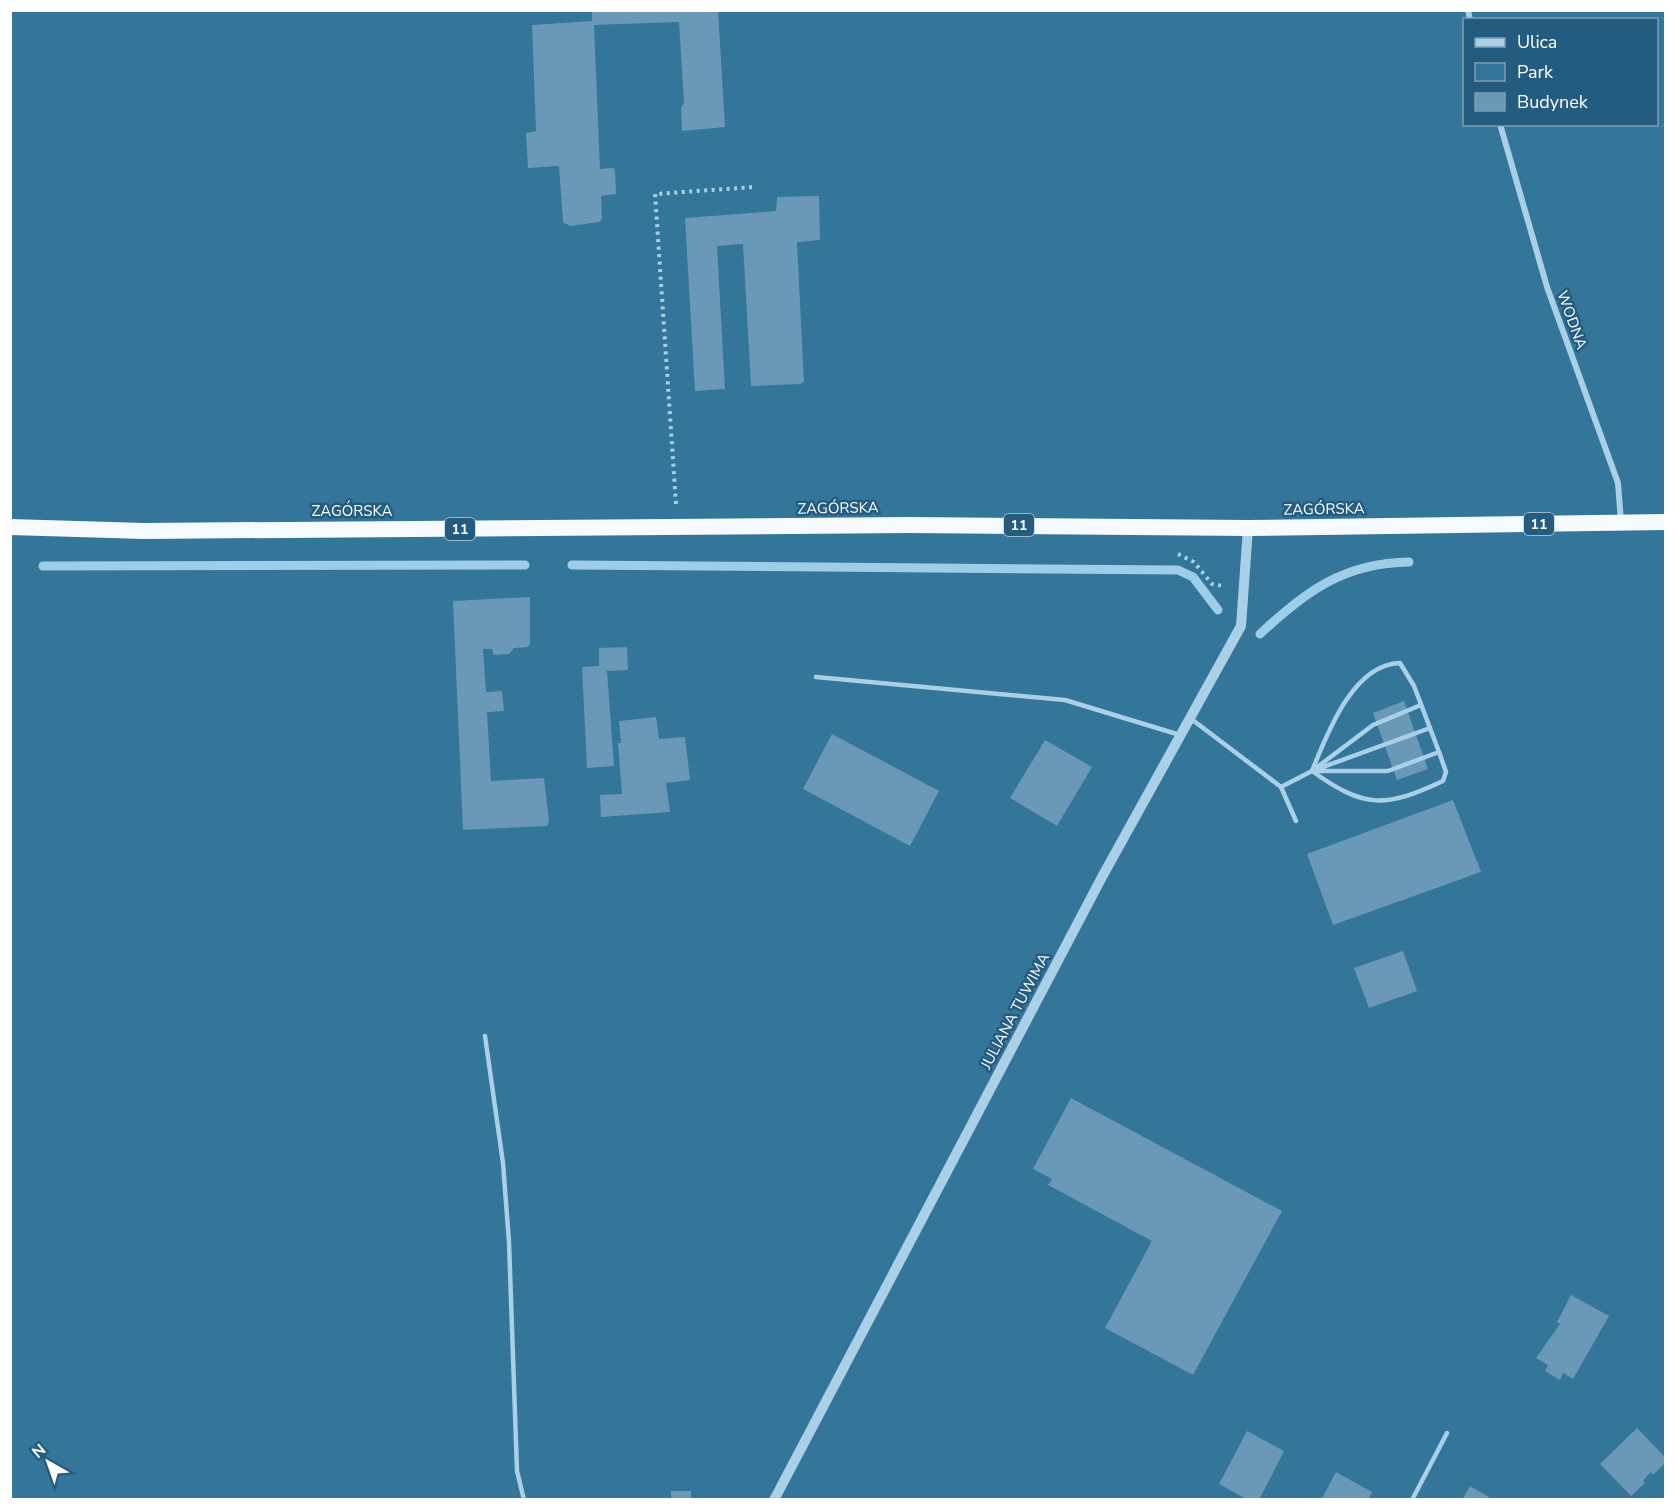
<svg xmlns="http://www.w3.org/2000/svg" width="1676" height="1510" font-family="'Nunito Sans',sans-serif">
<rect width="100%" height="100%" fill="#245c7f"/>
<path fill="#34759a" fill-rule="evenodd" d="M 10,11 L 1665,11 L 1665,1499 L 11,1499 ZM 1464,20 L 1656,20 L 1656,124 L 1464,124 Z"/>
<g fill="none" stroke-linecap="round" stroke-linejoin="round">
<g stroke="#9dcde7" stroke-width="9">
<polyline points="572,565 1178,570 1193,577 1218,610"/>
<polyline points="43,566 525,565"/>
<path d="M 1260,634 C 1306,591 1344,563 1409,562"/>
</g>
</g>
<g fill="#6999b6">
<polygon points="592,10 718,10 725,127 682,131 681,108 684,103 679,22 594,25 600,169 613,168 615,171 616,194 601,196 602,218 600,222 570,226 563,222 559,166 528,168 526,133 536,131 532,25 592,21"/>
<polygon points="819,196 820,240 797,242 804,382 800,384 751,386 743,244 717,246 725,389 695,391 685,218 776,211 777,197"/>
<polygon points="530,597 530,644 528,647 514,648 509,654 494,655 492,649 483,649 486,692 502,691 504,711 487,712 491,781 544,778 549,820 547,826 463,830 453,601"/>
<polygon points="627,647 628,670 607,671 614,766 587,768 582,667 599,666 599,648"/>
<polygon points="1404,701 1428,769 1397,780 1373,713"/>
<polygon points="656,717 659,739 685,737 690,780 666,783 670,812 601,817 600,795 622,794 618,743 621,743 619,721"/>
<polygon points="832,734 939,791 910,846 803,789"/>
<polygon points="1045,740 1092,767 1057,826 1010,798"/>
<polygon points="1453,800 1481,872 1333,925 1307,854"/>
<polygon points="1403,951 1417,991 1369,1008 1354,968"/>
<polygon points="1071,1098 1282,1211 1193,1375 1105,1328 1152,1241 1048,1185 1052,1179 1033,1169"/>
<polygon points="1571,1295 1609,1316 1573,1379 1563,1373 1560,1380 1545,1371 1548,1365 1536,1358 1560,1324 1557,1322"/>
<polygon points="1637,1428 1665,1457 1665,1463 1653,1475 1651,1472 1643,1481 1645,1483 1631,1496 1600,1464"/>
<polygon points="1247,1431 1284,1451 1259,1500 1248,1500 1219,1484"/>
<polygon points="1336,1472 1372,1492 1368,1500 1321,1500"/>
<polygon points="1470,1486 1494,1500 1462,1500"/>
<rect x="671" y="1491" width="20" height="9"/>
</g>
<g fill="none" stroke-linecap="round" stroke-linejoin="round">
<g stroke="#a9d0e6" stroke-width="4" stroke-dasharray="3 4.5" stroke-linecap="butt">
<polyline points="676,504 655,194 754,187"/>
<polyline points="1178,554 1194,562 1212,584 1223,586"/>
</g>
<g stroke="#a9d0e6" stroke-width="4.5">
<polyline points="816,677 1065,700 1180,735"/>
<polyline points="1190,718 1281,787 1296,821"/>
<polyline points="1316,768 1373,725 1421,705"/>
<path d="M 1312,771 C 1327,734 1353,664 1400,663 L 1414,686 L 1430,728"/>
<path d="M 1312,771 C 1365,809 1385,808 1443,781 L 1446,772 L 1439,752"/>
<polyline points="1281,787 1312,771 1430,728 1439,752 1388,771 1312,771"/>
<polyline points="485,1036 503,1163 509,1242 517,1471 524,1500"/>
<polyline points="1412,1500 1447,1433"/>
</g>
<g stroke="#a9d0e6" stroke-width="6">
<polyline points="1468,10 1470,20"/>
<polyline points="1500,124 1547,287 1618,483 1621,522"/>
</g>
<polyline stroke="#a9d0e6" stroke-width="10" points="774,1500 1102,877 1241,626 1248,528"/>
<polyline stroke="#f4fafe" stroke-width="16" points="10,527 144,531 909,525 1248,528 1666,522"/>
</g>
<g text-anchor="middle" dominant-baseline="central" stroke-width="5" stroke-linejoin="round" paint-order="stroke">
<g fill="#245c7f" stroke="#bdced9" stroke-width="1.5">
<rect x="1524" y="513" width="30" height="22" rx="4.5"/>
<rect x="1004" y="514" width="30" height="22" rx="4.5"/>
<rect x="445" y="518" width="30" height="22" rx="4.5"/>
</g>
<g font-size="14" font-weight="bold" fill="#fff">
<text x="1539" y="524">11</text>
<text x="1019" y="525">11</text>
<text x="460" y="529">11</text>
</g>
<g font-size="15" fill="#fff" stroke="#245c7f">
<text transform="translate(1572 320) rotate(70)">WODNA</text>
<text transform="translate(838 508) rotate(-1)">ZAGÓRSKA</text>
<text transform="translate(1324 509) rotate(-1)">ZAGÓRSKA</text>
<text x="352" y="511">ZAGÓRSKA</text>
<text transform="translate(1015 1011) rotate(-62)">JULIANA TUWIMA</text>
</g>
</g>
<rect width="1676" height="1510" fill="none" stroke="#ffffff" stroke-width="24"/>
<rect x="1463" y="18" width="195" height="108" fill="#245c7f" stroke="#7c9db2" stroke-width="1.5"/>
<rect x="1475" y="38" width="30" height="9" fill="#a9d0e6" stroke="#7c9db2" stroke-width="1.5"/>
<text x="1517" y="48" font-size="18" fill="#ffffff">Ulica</text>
<rect x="1475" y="63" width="30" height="18" fill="#34759a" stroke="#7c9db2" stroke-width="1.5"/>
<text x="1517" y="78" font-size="18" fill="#ffffff">Park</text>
<rect x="1475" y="93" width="30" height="18" fill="#6999b6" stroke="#7c9db2" stroke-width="1.5"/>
<text x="1517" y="108" font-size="18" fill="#ffffff">Budynek</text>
<g transform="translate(48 1462) rotate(320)" stroke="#245c7f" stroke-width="4.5" paint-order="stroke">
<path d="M0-4.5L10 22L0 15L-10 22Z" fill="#ffffff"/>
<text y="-9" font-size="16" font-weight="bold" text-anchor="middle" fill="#ffffff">N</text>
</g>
</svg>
